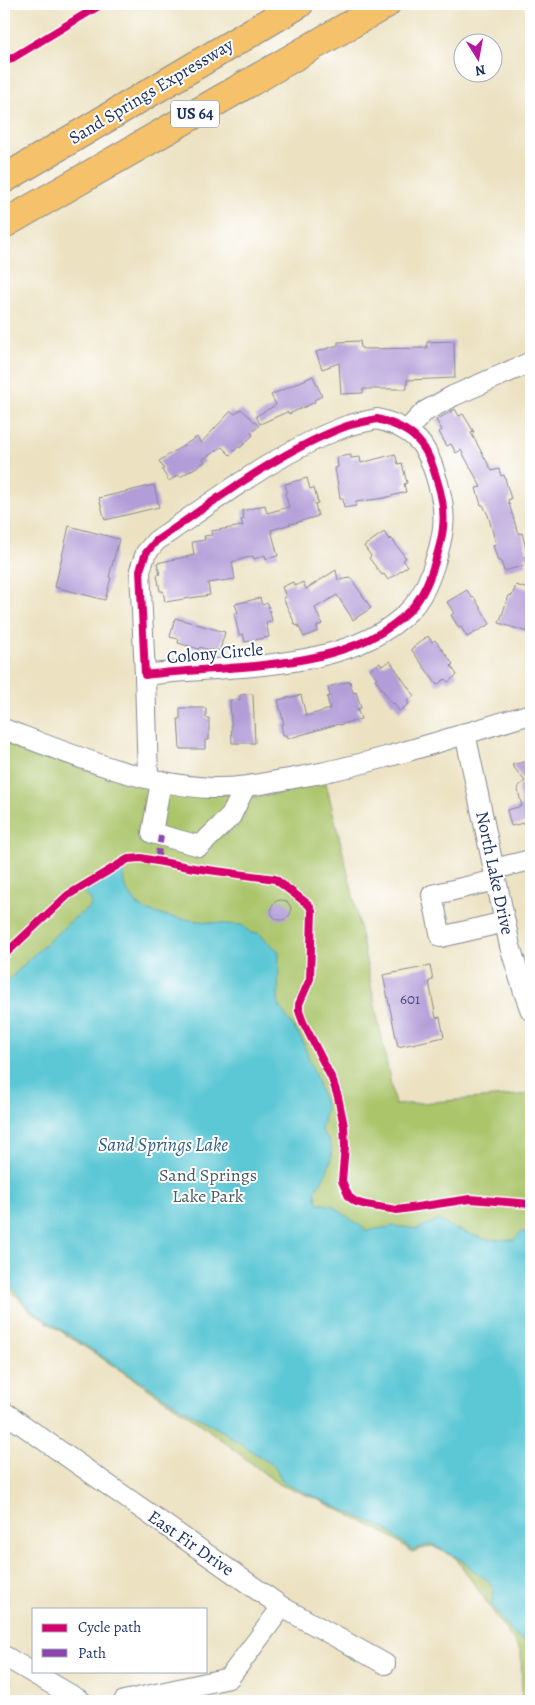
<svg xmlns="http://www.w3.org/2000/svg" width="535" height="1705" font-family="Alegreya,serif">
<rect width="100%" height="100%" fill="#fff"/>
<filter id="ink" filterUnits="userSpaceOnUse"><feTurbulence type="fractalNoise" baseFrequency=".02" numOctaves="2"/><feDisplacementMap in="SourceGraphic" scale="10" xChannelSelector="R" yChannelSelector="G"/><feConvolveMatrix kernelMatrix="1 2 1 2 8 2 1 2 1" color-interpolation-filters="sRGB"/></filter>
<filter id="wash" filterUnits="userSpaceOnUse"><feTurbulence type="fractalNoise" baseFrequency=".0096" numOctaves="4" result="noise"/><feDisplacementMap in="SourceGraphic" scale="20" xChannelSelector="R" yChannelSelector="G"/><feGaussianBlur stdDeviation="1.12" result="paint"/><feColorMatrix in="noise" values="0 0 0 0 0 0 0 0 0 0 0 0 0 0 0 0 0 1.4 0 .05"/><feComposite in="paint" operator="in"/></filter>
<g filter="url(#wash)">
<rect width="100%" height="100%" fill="#ece2c2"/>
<polygon fill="#aac56b" stroke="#627a64" points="4,740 68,764 139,786 259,797 326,783 352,890 395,1105 531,1094 531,1701 522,1701 521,1652 456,1558 432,1546 412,1552 389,1535 319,1500 278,1484 197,1421 30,1311 4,1282"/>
<path fill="#5dc8d5" stroke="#3c7c9a" d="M 128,864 C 121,879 122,886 133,898 C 135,901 138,905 140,907 C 156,918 222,924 242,925 L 251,933 L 259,933 L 266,941 L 279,951 L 278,1004 L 302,1040 L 315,1075 L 326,1108 L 321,1130 C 323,1134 326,1136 328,1139 C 338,1156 324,1178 315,1191 L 318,1203 L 333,1206 L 367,1231 L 394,1226 L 417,1229 L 438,1220 L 455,1229 L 484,1239 L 514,1240 L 520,1233 L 531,1230 L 531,1643 L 515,1636 L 491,1604 L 494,1593 L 490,1582 L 473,1570 L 460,1559 L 431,1544 L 412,1550 L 386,1529 L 284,1483 L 274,1466 L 222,1431 L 177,1405 L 31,1310 L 4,1277 L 4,985 L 30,958 L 72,920 L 90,907 L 92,901 L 84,892 Z"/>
<g id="blocks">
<g fill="#b39dd8">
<polygon points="360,341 361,348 364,349 427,348 427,342 454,341 455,378 407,380 407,389 363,389 363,393 341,394 339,363 322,369 316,352 338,345 338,342"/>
<polygon points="313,376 322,396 314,400 315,402 289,414 287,412 260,424 256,416 276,405 271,395"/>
<polygon points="241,409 259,426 251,433 253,435 240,448 239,446 230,455 222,447 203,459 205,462 180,477 178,475 169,481 162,470 164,469 159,461 197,437 201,443 231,411 235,414"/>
<polygon points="455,409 459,416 463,414 474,432 471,433 492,471 499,469 501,476 504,475 511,499 508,500 516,527 519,534 522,533 528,556 524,557 526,565 504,571 501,561 498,561 493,545 496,544 488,515 483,505 481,505 476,488 481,487 461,450 456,453 451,444 447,446 439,432 442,430 436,420"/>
<polygon points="395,454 398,464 402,463 407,483 404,484 406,492 384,498 356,502 356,506 344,508 343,498 340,498 335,468 338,467 337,457 351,455 351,458 360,457 361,463"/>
<polygon points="307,478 310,489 314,488 318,503 315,504 318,516 271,530 278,556 266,559 265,555 254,559 253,556 232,562 235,579 208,583 210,595 165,602 163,591 160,591 157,575 160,574 157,563 194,555 192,542 205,540 204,536 212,535 211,531 243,526 241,520 244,519 242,511 265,505 267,513 289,507 285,493 287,492 285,484"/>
<polygon points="154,485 159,507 105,520 99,498"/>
<polygon points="69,526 119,539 109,577 111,578 105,600 55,587"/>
<polygon points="384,532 389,540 391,538 406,558 403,560 408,566 388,580 384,574 382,575 369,558 371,556 364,546"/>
<polygon points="336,570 338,580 351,578 371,608 353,620 337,595 315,608 322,624 317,626 318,631 304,637 298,625 296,626 283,598 286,597 282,587 293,582 295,586 303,582 306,589"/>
<polygon points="516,585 531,590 531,619 527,632 499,623 509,595 512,596"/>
<polygon points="467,590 472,598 474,597 490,624 467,637 461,627 459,628 451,615 454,613 447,602"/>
<polygon points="260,598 262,605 268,603 272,621 266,622 269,637 245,642 243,634 239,635 234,613 238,613 235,604"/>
<polygon points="175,618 225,632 220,650 211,651 200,647 199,649 178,643 179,639 170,637"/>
<polygon points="428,636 432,642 435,640 453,664 451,666 457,675 448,682 445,679 437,685 411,649"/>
<polygon points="390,661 414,696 407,701 409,704 399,711 394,703 392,704 375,679 377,678 370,669 380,663 382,666"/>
<polygon points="350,681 353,693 356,692 361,708 357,709 361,719 339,725 338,724 287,739 286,735 283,735 281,724 284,724 278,700 301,695 306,716 330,709 327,697 330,696 328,687"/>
<polygon points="253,694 255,743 232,743 230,700 240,700 240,695"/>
<polygon points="180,708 206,708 206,718 209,718 209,740 205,740 205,749 180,749 178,719 180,719"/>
<polygon points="531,760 531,824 527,824 527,822 511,826 507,810 522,806 518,790 519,786 525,781 512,765"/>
<circle cx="281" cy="910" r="10"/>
<polygon points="430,966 433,980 429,981 436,1018 440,1017 444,1037 398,1047 383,975"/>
</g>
</g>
</g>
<g filter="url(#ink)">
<use href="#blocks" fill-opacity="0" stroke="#848890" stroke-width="1"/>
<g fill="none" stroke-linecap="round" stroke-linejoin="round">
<defs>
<g id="minor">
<path d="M 377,419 C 421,430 429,450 440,491 C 447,518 443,538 434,565 C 429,581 421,599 409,611 C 347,674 226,664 145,675 L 140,570 L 146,553 L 156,541 C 216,500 279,451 347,426 C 357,423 367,421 377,419 Z"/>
<polyline points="407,430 424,412 453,396 531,362"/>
<polyline points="145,675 148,778"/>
<path d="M 4,729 C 67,753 143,785 211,788 C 239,789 266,783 294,778 C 375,764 452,737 531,714"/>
<polyline points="465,733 510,946 524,992 531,1011"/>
<polyline points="161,781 152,833 200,846 231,816 245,787"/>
<polyline points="494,869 531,860"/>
<polyline points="496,880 432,895 441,937 505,922"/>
<polyline points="4,1412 282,1607 385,1664"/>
<polyline points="4,1656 81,1701"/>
<polyline points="124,1701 229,1678 282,1607"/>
</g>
<g id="highway">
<polyline points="4,179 299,4"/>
<polyline points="4,224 386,4"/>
</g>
</defs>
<use href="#minor" stroke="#848890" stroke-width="22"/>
<use href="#highway" stroke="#848890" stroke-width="30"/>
<use href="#minor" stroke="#fff" stroke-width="20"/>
<use href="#highway" stroke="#f5c16b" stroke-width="28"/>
<polyline stroke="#8e44ad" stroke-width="6" stroke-dasharray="12 6" stroke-linecap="butt" points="157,861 161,836"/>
<defs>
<g id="cycleway">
<polyline points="4,63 102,4"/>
<path d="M 377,419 C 421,430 429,450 440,491 C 447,518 443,538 434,565 C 429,581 421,599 409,611 C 347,674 226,664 145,675 L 140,570 L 146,553 L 156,541 C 216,500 279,451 347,426 C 357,423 367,421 377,419 Z"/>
<polyline points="4,955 68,895 128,859 141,858 194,868 275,879 309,905 312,911 310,979 299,1004 299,1011 303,1022 332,1079 338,1097 344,1126 345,1146 342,1181 349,1197 356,1202 366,1205 397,1210 470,1199 531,1204"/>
</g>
</defs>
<use href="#cycleway" stroke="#fff" stroke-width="11"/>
<use href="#cycleway" stroke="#d6006c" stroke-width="8"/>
</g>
</g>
<g text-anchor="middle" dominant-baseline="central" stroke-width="4" stroke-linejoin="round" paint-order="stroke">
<g font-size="15" fill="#414a7c">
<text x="410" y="999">601</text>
</g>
<rect fill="#fff" stroke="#5f6d8e" stroke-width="1" x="171" y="100.5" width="48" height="27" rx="4"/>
<g font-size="16" font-weight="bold" fill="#1b2f5e">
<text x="195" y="114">US 64</text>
</g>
<g font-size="18" fill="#1b2f5e" stroke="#fff">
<text transform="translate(151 91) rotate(-31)">Sand Springs Expressway</text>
<text transform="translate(215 653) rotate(-5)">Colony Circle</text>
<text transform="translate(495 873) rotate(78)">North Lake Drive</text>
<text transform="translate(191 1543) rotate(35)">East Fir Drive</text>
</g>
<g font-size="18" fill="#465c62" stroke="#fff">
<text x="208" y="1175">Sand Springs<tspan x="208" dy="21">Lake Park</tspan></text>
</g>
<g font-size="19" font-style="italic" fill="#2f5d82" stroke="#fff">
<text x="163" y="1145">Sand Springs Lake</text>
</g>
</g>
<rect width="535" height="1705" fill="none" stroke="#fff" stroke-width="20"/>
<rect x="32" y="1608" width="175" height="65" fill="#ffffff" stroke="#a4acbf"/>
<rect x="42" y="1624" width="25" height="8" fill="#d6006c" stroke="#a4acbf"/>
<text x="78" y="1632" font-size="15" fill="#1b2f5e">Cycle path</text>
<rect x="42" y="1649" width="25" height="8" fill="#8e44ad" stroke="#a4acbf"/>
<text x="78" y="1658" font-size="15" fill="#1b2f5e">Path</text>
<g transform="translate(478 58) rotate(169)"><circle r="24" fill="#ffffff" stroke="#a4acbf"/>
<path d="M0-4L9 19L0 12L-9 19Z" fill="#b5179e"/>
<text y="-8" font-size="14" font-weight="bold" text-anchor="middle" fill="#1b2f5e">N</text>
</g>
</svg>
